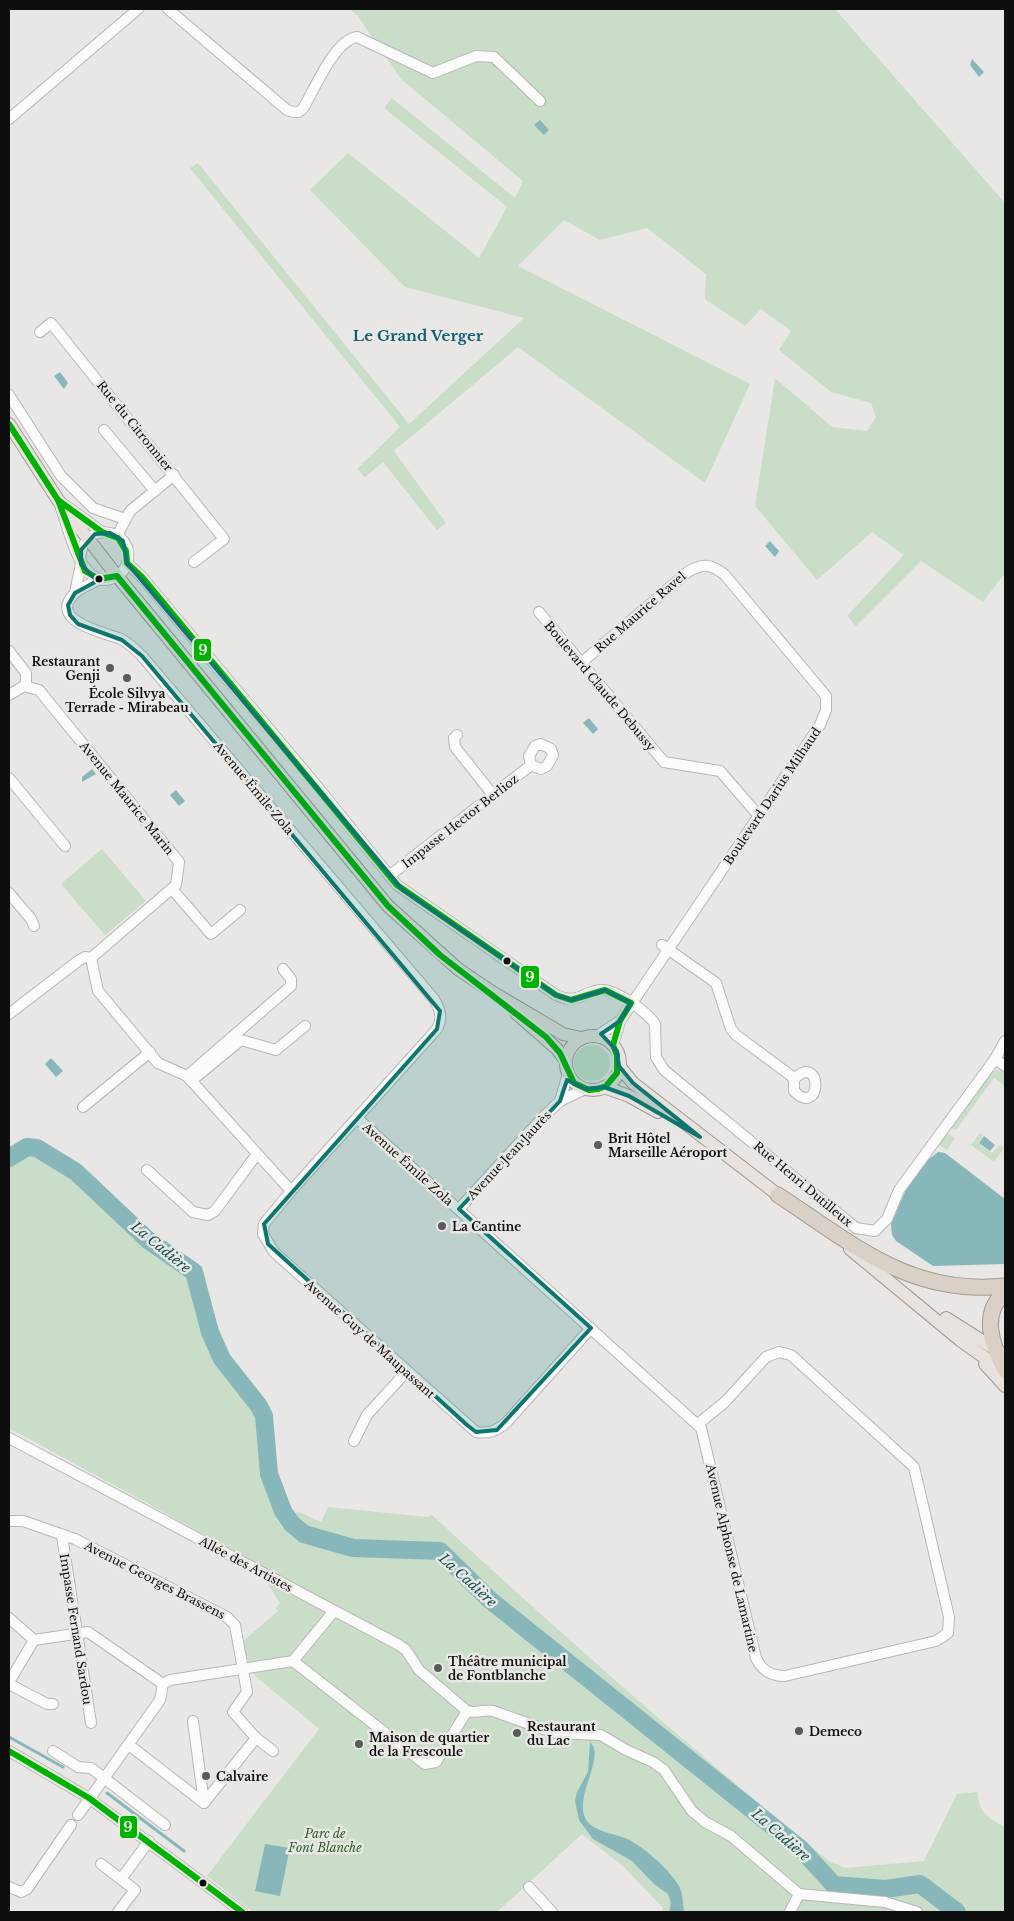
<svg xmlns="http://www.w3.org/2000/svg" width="1014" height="1921" font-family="'Libre Baskerville',serif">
<rect width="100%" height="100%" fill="#e8e7e6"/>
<g fill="#caddc8">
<polygon points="349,9 835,9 1005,203 1005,573 983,602 921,561 856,626 847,616 904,555 872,532 817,580 755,506 775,378 832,427 867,431 876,417 871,403 831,392 779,350 791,331 761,309 745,326 705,299 706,274 647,228 600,240 564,220 518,266 750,384 705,483 518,347 394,451 446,523 437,530 383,462 365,477 357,469 400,427 190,168 198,163 409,424 524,318 405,287 310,190 348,153 479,258 507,207 384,108 392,98 515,198 523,181 401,79 357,15"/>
<polygon points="102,849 146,901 105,935 61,884"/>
<circle cx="592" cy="1063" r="18"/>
<polygon points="997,1070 1005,1072 1005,1086 994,1078 956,1130 950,1127 987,1075"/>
<polygon points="947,1133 955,1138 947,1150 938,1144"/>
<polygon points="980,1133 983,1135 978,1143 992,1153 1000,1145 1004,1148 994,1162 971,1145"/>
<path d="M 26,1149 L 37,1149 L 73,1174 L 146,1241 L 192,1274 L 208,1331 L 220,1361 L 258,1409 L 261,1418 L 266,1473 L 283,1519 L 299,1512 L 321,1522 L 328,1507 L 428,1517 L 431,1514 C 560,1633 692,1750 829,1861 L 845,1868 L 924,1861 L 957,1794 L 977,1792 C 980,1814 987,1817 1005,1827 L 1005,1912 L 662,1912 L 663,1908 L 624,1867 L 582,1834 L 497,1912 L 253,1912 L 207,1876 L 319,1729 L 252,1673 L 242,1642 L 278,1611 L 276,1608 L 280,1603 L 253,1561 L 9,1428 L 9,1160 Z"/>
</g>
<g fill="#87b7bb">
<polygon points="972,59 984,72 979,77 970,65"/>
<polygon points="540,120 549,130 544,135 534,125"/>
<polygon points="60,372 68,383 64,389 54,376"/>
<polygon points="770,541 779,551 775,557 765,546"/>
<polygon points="589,718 598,729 593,734 583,723"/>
<polygon points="92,769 96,774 82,782 82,777"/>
<polygon points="176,790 185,801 179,806 170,795"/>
<polygon points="51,1058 63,1071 56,1077 45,1064"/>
<polygon points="984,1136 995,1145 990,1151 979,1143"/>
<polygon points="938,1152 945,1153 1005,1199 1005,1264 933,1266 896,1241 892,1235 891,1224 905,1192 924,1163"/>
<path d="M 590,1742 C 607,1757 571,1799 587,1821 C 594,1831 614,1834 625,1838 C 642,1845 670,1870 679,1886 C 683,1893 683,1904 684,1912 L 669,1912 L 671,1903 L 668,1894 L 654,1884 L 632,1861 L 593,1839 L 579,1820 L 575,1801 L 577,1792 L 588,1772 Z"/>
<polygon points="265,1844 290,1848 280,1896 255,1891"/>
</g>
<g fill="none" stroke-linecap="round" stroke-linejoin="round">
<g stroke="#87b7bb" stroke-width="3">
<polyline points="9,1737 63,1767"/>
<polyline points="107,1793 184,1851"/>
</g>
<polyline stroke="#87b7bb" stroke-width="18" points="9,1158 27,1147 37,1148 76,1172 148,1240 194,1272 210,1332 222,1359 259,1406 264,1416 269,1474 283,1511 292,1524 304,1534 353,1548 440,1551 490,1600 801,1849 834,1885 886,1889 920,1884 957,1912"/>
<defs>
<g id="minor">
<path d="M 168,9 L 287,110 C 295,113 299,114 304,107 C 315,88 335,40 357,37 L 433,73 L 476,56 L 494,57 L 540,101"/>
<polyline points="9,119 138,9"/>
<polyline points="40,332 51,323 224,539 194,562"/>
<polyline points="9,395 61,476 93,508 125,519"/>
<polyline points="104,430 155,491"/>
<polyline points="65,505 102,532"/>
<path d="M 61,508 C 69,529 80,588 111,579 C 118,577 125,571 127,563 C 137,530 84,517 80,558"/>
<polyline points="117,536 130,511 174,475"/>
<path d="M 127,563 L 142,577 L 316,785 L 397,885 L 556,995 C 580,1006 584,989 604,990 C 619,992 647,1012 655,1024 L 656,1057 L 664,1070 L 856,1228 L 875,1231 L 887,1219 L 899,1190 L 995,1059 L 1005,1041"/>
<path d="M 99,579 C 92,584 81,587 75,593 C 46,621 106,633 121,639 C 129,643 136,650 142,656 L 434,999 C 440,1009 443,1018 437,1029 L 291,1191 L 264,1224 L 263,1234 L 274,1252 L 476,1432 C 489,1434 496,1431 506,1423 L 591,1328"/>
<polyline points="75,593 81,564"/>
<polyline points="539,612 664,762 720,771 759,816"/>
<polyline points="9,651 26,673 26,686"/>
<path d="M 581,663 L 689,571 C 704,563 710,564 724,574 L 826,696 L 826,710 L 820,725 L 620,1021 L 613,1045"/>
<polyline points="9,695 24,686 39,690 179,862 176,885 91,958 98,991 158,1063 187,1076 291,1191"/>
<polyline points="457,735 454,738 455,747 493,795"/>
<polyline points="9,778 65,846"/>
<polyline points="389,876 531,765 541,769 547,766 553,755 551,749 541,744 535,746 529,756 531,765"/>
<polyline points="172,889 211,934 240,910"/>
<polyline points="9,893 31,919 34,926"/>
<path d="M 662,945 L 716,983 L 731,1029 L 736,1035 L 790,1075 L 794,1079 L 794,1091 C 822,1119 823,1051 794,1079"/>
<polyline points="9,1014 78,961 85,957 91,958"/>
<polyline points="597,1036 620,1021"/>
<polyline points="995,1059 1005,1066"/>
<polyline points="187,1076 291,986 291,979 283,969"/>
<polyline points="191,1081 241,1040 276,1050 305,1026"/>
<polyline points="560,1101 568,1074"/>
<polyline points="83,1107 150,1052"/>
<path d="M 357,1118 L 701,1428 L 756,1658 C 762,1671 771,1676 785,1676 L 936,1641 L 948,1633 L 949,1617 L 914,1467 L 791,1355 L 779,1352 L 766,1357 L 725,1402 L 698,1424"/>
<polyline points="147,1170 193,1212 208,1215 215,1211 257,1154"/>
<polyline points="459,1209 541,1119 560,1101 585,1089"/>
<path d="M 9,1438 L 399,1645 L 406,1650 L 419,1670 L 467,1711 C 476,1714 483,1709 493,1711 L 555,1733 L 601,1735 L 626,1750 L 653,1762 L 664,1770 L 692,1811 L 705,1822 L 731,1836 L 799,1894 L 885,1902 L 917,1912"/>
<polyline points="354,1441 367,1415 407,1371"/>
<polyline points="9,1521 23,1521 75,1539 227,1617 235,1625 247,1692 233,1712 256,1738 204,1803 129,1745"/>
<polyline points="62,1536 91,1723"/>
<polyline points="9,1618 34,1640 88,1632 163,1684"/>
<polyline points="293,1661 425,1764 436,1762 467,1711"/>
<polyline points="9,1682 34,1640"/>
<polyline points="9,1684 47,1704 53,1704"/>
<polyline points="193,1721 204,1803"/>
<polyline points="256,1738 273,1751"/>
<polyline points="9,1751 89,1798 242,1912"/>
<polyline points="53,1751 78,1767 91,1768 165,1825"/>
<polyline points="78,1815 160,1700 163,1684 170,1680 293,1661 334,1611"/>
<polyline points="101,1864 135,1890 118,1912"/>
<polyline points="121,1879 149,1841"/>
<polyline points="9,1887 21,1892 27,1889 71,1825"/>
<polyline points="529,1887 552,1912"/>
<polyline points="790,1912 799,1894"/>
</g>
<g id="major">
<polyline points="9,424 58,500 117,576 388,906 458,969 492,992 563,1034 581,1038"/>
<polyline points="516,1013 557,1049 566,1061"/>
<circle cx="593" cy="1063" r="27"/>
<polyline points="619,1066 633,1083 786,1201"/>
<polyline points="604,1087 629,1096 658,1112"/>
<polyline points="850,1249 960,1340 1005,1372"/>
<polyline points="946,1318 1001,1353"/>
<polyline points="985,1364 1005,1386"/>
</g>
<g id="highway">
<path d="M 778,1195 C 853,1244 910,1296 1005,1286"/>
<path d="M 1005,1292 C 980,1314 992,1345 1005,1370"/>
</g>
</defs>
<use href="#minor" stroke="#b8b7b6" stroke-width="12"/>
<use href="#major" stroke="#a39990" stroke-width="14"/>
<use href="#highway" stroke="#a39990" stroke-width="17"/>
<use href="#minor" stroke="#fcfbfb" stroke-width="10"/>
<use href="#major" stroke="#e7e2dd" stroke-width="12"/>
<use href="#highway" stroke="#d9d0c8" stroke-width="15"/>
<defs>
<g id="bus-1">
<polyline points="9,424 58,500"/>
<polygon points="58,500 102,532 118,538 126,551 127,563 142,577 397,885 556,995 571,1000 605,990 631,1003 620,1021 613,1045 617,1055 617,1073 606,1086 598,1089 589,1090 574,1083 560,1053 546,1037 440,955 388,906 117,576 99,579 85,571"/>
<polyline points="9,1751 89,1798 242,1912"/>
</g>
</defs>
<use href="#bus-1" stroke="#e9e8e5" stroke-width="10"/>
<use href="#bus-1" stroke="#01b201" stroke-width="6"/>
</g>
<path fill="#0f766e" fill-opacity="0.2" stroke="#0f766e" stroke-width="4" stroke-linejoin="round" d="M 110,533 L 123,541 L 127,563 L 403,890 L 556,995 L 571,1000 L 605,990 L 631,1003 L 620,1021 L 601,1034 L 617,1051 L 619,1066 L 633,1083 L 700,1137 L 629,1096 L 604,1087 L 585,1089 L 567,1080 L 560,1101 L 459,1209 L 591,1328 L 497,1430 L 476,1432 L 467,1425 L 268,1244 L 264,1224 L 437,1029 L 440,1011 L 142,656 L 122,640 L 78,624 L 70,615 L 68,605 L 75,593 L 97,581 L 81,564 L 81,550 L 95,534 Z"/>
<g fill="#0f0e0e" stroke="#e9e8e5" stroke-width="2">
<circle cx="99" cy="579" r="4.5"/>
<circle cx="507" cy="961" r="4.5"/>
<circle cx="203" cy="1883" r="4.5"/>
</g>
<g fill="#5b5a5a" stroke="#e9e8e5" stroke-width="2">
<circle cx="110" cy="668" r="5"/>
<circle cx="127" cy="678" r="5"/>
<circle cx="598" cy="1145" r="5"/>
<circle cx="442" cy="1226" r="5"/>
<circle cx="438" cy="1668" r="5"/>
<circle cx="799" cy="1731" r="5"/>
<circle cx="517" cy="1733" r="5"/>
<circle cx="359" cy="1744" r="5"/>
<circle cx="206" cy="1776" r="5"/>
</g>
<g text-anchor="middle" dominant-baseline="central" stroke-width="5" stroke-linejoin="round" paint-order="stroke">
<g font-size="12" fill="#0f0e0e" stroke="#e9e8e5">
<text transform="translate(135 426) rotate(51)">Rue du Citronnier</text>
<text transform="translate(640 612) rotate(-41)">Rue Maurice Ravel</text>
<text transform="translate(600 686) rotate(50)">Boulevard Claude Debussy</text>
<text transform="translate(254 788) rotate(50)">Avenue Émile Zola</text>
<text transform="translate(772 796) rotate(-56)">Boulevard Darius Milhaud</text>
<text transform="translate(127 798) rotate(51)">Avenue Maurice Marin</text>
<text transform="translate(460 821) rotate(-38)">Impasse Hector Berlioz</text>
<text transform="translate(509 1155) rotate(-47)">Avenue Jean Jaurès</text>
<text transform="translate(408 1164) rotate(42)">Avenue Émile Zola</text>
<text transform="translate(803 1184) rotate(40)">Rue Henri Dutilleux</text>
<text transform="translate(370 1339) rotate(42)">Avenue Guy de Maupassant</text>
<text transform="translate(732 1558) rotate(77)">Avenue Alphonse de Lamartine</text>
<text transform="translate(246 1564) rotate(28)">Allée des Artistes</text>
<text transform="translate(155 1580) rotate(27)">Avenue Georges Brassens</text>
<text transform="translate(76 1629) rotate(81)">Impasse Fernand Sardou</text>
</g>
<g font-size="12" font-weight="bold" fill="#0f0e0e" stroke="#e9e8e5" text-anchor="start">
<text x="100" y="661" text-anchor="end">Restaurant<tspan x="100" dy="14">Genji</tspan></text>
<text x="127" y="693" text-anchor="middle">École Silvya<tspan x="127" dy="14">Terrade - Mirabeau</tspan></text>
<text x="608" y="1138">Brit Hôtel<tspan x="608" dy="14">Marseille Aéroport</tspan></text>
<text x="452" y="1226">La Cantine</text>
<text x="448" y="1661">Théâtre municipal<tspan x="448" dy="14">de Fontblanche</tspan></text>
<text x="527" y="1726">Restaurant<tspan x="527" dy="14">du Lac</tspan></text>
<text x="809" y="1731">Demeco</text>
<text x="369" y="1737">Maison de quartier<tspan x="369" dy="14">de la Frescoule</tspan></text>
<text x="216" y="1776">Calvaire</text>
</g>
<g font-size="12" font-style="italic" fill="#2c602b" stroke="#e9e8e5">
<text x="325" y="1833">Parc de<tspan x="325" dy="14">Font Blanche</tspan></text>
</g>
<g font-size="14" font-style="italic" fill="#125054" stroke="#e9e8e5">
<text transform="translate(161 1247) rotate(39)">La Cadière</text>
<text transform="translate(468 1580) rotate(42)">La Cadière</text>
<text transform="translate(781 1835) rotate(41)">La Cadière</text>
</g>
<g font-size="15" font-weight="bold" fill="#126078" stroke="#e9e8e5">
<text x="418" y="335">Le Grand Verger</text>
</g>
</g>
<g stroke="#e9e8e5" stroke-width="2">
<rect x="193" y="638" width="19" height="24" rx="5" fill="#01b201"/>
<rect x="520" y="965" width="20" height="24" rx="5" fill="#01b201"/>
<rect x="119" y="1815" width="19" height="24" rx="5" fill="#01b201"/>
</g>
<g font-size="14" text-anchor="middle" font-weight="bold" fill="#fff">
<text x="203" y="655">9</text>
<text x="530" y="982">9</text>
<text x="128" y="1832">9</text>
</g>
<rect width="1014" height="1921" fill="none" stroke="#0f0e0e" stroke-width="20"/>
</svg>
